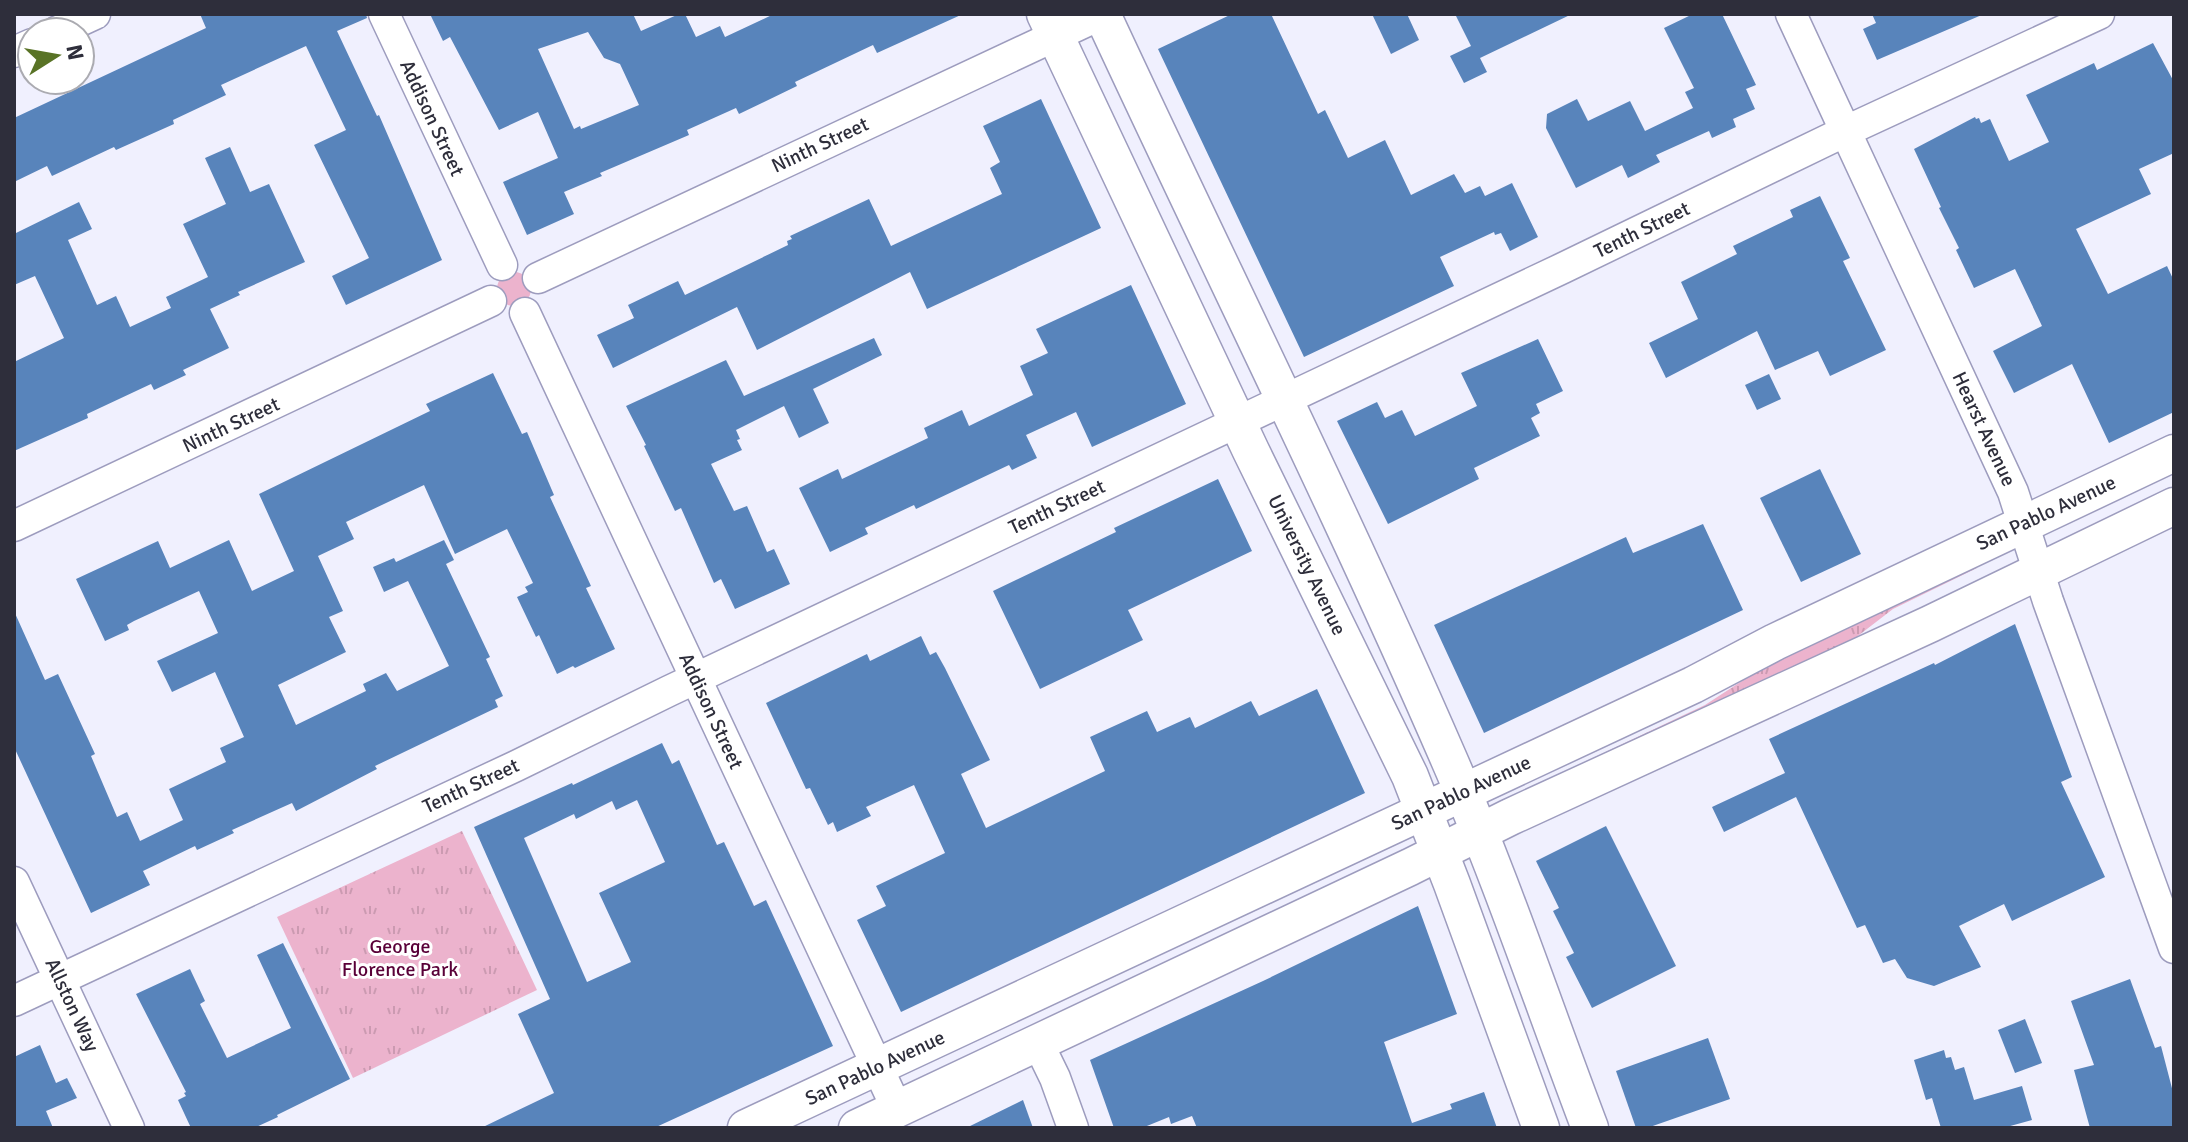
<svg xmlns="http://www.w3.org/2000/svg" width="2188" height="1142" font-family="Signika,sans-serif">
<defs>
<pattern id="grass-tufts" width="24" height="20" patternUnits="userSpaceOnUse" patternTransform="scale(2)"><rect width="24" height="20" fill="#ecb3cd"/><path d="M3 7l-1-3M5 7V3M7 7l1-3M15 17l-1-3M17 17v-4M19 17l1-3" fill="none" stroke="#cb9ab1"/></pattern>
</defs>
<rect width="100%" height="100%" fill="#f0f0fe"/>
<g fill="url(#grass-tufts)">
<polygon points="1975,564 1977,568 1893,609 1850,642 1521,797 1519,793 1705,705 1765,666"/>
<polygon points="462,831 537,990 353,1078 277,917"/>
</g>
<circle fill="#ecb3cd" cx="514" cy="289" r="17"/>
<g fill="#5884bb" fill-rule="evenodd">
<polygon points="200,14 366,14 367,18 337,31 377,116 379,115 442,260 346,305 332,276 369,258 314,145 346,130 306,46 221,85 226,95 173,120 174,124 116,150 114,147 52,176 47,166 14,182 14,118 206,28"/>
<path d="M 430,14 L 633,14 L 641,31 L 679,14 L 685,14 L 696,37 L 720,26 L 725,37 L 774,14 L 963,14 L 877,53 L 873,45 L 795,82 L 797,86 L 739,114 L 736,108 L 687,130 L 689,135 L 600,173 L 602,176 L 564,192 L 574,214 L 527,235 L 503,182 L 558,158 L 538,112 L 499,130 L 450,37 L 443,41 ZM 588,32 L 604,58 L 620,64 L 639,105 L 581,129 L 580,126 L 574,129 L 538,49 Z"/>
<polygon points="1232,14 1271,14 1318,114 1325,110 1348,158 1385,140 1411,195 1454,174 1465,193 1480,186 1485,196 1512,183 1538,237 1510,251 1501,233 1495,235 1494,232 1440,257 1454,286 1304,357 1158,49"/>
<polygon points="1372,14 1407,14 1419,40 1391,54"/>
<polygon points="1455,14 1572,14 1480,58 1487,72 1464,83 1450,56 1471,46"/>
<polygon points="1693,14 1722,14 1756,85 1746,89 1755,109 1733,119 1736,127 1712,138 1709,131 1656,155 1660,162 1628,178 1622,165 1576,188 1546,128 1547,114 1577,99 1588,121 1630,101 1645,131 1693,108 1685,92 1694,88 1664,28"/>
<polygon points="1872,14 1984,14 1877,60 1863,29 1876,23"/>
<polygon points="2153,43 2174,82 2174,153 2139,169 2151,194 2076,229 2108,294 2167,266 2174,281 2174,412 2109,443 2072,364 2014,393 1993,351 2042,326 2015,269 1974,288 1956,250 1959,248 1939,208 1941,207 1914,149 1975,117 1976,119 1979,118 1981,123 1990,119 2009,161 2049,142 2026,95 2094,63 2097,70"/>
<polygon points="1041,99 1101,228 927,309 910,272 757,350 737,307 613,368 597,335 634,318 628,305 678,281 685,295 788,245 787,241 792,239 790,236 869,199 891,246 1002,194 990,168 1000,162 983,126"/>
<polygon points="230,147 250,192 269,184 305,262 238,292 240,295 210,309 229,348 183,370 186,375 154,390 151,384 87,414 88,418 14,451 14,362 64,338 35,276 14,285 14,234 79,202 92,229 68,240 97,305 116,296 130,327 171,308 166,297 208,277 183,224 226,204 205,158"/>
<polygon points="1820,196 1850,258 1843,261 1886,350 1830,376 1818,351 1775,370 1757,331 1666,378 1649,343 1698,319 1681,282 1737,254 1733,246 1793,217 1790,210"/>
<polygon points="1131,285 1186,404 1092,447 1076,412 1026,435 1037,458 1012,470 1009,465 916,509 914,505 865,528 868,534 830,552 799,488 838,469 842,479 928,438 924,428 962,410 969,426 1033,395 1020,366 1048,353 1036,329"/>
<polygon points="874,338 882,355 813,389 829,423 799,438 784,406 736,430 740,439 737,440 742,450 711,464 734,511 747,506 767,552 774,549 790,584 735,609 721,579 714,583 681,508 675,511 644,446 646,445 626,406 726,360 744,396"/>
<polygon points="1538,339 1563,391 1536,404 1540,413 1531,418 1540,436 1474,468 1479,479 1388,524 1337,421 1377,402 1385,418 1402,410 1415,436 1477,406 1461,373"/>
<polygon points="493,373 522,434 527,432 554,495 550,497 591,586 586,588 615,649 575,668 573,666 557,674 539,635 536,637 517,597 528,592 525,587 533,583 507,529 455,554 424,485 346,522 354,539 318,556 343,611 329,617 346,652 278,685 296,725 366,691 363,684 386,673 397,691 449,666 408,581 384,592 373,567 394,558 396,562 444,540 454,560 446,564 490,657 486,659 503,696 495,700 498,707 375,766 377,769 296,811 292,803 232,830 234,833 197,850 195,846 143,871 150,885 91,913 14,747 14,611 45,680 58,674 95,754 91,756 117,817 127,812 140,841 183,820 169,789 226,762 220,748 244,737 215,672 172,692 157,661 218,633 199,591 134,621 127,625 129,630 105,641 76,579 158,541 170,568 229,540 252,591 294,571 259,494 430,411 426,404"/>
<polygon points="1769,374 1781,399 1757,410 1745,385"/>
<polygon points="1820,469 1861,554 1801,582 1760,498"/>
<polygon points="1218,479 1252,551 1128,610 1143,640 1040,689 993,591 1116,532 1114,528"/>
<polygon points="1703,524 1743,610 1484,733 1434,625 1626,537 1633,553"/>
<polygon points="2015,624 2072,777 2061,782 2105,877 2012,921 2004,904 1959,926 1981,967 1934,986 1907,978 1895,959 1883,963 1865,925 1857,928 1796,797 1724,832 1712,807 1785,773 1769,739 1934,663 1935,665"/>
<polygon points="921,636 930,655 936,652 945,668 990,760 961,774 986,828 1105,771 1090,737 1147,711 1157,732 1190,717 1195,728 1251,701 1259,716 1317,689 1365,793 901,1012 857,920 886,906 876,886 945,853 914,785 866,807 871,816 837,832 833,822 828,825 810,788 806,789 766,703 867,654 870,661"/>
<path d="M 662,743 L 672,764 L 679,760 L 717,845 L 724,842 L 754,906 L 766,900 L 833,1046 L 654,1128 L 481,1128 L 554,1093 L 518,1014 L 550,999 L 474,827 L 572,783 L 573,785 ZM 637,800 L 665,862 L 599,893 L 631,962 L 587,982 L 524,838 L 574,814 L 576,819 L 612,801 L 616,810 Z"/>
<polygon points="1606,826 1676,966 1592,1008 1566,957 1574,953 1553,911 1559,908 1536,861"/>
<polygon points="1418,906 1457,1014 1384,1042 1412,1123 1452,1109 1450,1104 1484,1092 1497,1128 1197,1128 1192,1116 1171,1124 1169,1117 1142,1128 1114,1128 1090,1060 1263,981"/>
<polygon points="283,943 350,1079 277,1115 278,1117 254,1128 191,1128 178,1100 186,1096 184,1093 186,1092 136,994 190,969 205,1001 200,1004 227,1058 291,1028 257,955"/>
<polygon points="2130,979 2155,1048 2161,1046 2174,1096 2174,1128 2090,1128 2074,1070 2094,1065 2071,1001"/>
<polygon points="2025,1019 2042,1063 2015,1073 1998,1030"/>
<polygon points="1708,1038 1730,1099 1647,1128 1636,1128 1616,1071"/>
<polygon points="40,1045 56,1083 67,1078 77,1098 46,1111 53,1128 14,1128 14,1057"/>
<polygon points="1944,1050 1946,1058 1951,1057 1955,1070 1964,1067 1974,1100 2022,1086 2032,1120 2003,1128 1941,1128 1932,1098 1926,1100 1914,1060"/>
<polygon points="1023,1100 1033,1128 966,1128"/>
</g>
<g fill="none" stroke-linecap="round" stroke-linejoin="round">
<defs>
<g id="minor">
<polyline points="384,14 502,265"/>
<polyline points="1791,14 2013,492 2048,601 2174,948"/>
<polyline points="56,32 95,14"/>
<polyline points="14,52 32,44"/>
<polyline points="538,278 1102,14"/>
<polyline points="525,313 897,1109"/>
<polyline points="14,526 491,301"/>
<polyline points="14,882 129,1128"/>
<polyline points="14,1001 516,766 669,691 1563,268 1846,131 2099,14"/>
<polyline points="1038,1043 1055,1078 1073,1128"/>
</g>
<g id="major">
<polyline points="1045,14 1251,451 1410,776 1452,884 1541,1128"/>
<path d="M 1102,14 C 1217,262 1339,506 1448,757 C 1501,878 1543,1004 1590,1128"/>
<polyline points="746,1128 1693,685 1775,642 2174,453"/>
<polyline points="857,1128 1410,867 1510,817 1930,624 2174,506"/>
</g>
</defs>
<use href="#minor" stroke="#9d9cbe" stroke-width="33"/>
<use href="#major" stroke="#9d9cbe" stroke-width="39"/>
<use href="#minor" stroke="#fff" stroke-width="30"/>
<use href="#major" stroke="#fff" stroke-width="36"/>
</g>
<g text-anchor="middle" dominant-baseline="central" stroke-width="6" stroke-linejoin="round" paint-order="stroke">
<g font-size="20" fill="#2e2e3b" stroke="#fff">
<text transform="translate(432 118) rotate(65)">Addison Street</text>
<text transform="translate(820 145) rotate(-25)">Ninth Street</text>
<text transform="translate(1642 230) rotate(-26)">Tenth Street</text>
<text transform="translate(231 425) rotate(-25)">Ninth Street</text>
<text transform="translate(1984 429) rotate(65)">Hearst Avenue</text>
<text transform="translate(1057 507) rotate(-25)">Tenth Street</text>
<text transform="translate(2046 513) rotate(-25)">San Pablo Avenue</text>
<text transform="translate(1307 565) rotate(64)">University Avenue</text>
<text transform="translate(711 711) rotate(65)">Addison Street</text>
<text transform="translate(471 786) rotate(-25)">Tenth Street</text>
<text transform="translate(1461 793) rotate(-25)">San Pablo Avenue</text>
<text transform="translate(72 1005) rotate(65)">Allston Way</text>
<text transform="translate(875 1068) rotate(-25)">San Pablo Avenue</text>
</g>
<g font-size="20" fill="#590038" stroke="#fff">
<text x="400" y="946">George<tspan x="400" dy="23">Florence Park</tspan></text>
</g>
</g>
<rect width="2188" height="1142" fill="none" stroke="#2e2e3b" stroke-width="32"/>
<g transform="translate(56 56) rotate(79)"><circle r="38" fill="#ffffff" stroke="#ababb1" stroke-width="2"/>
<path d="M0-6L14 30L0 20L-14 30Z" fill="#597326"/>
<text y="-12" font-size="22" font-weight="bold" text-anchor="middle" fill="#2e2e3b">N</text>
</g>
</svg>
